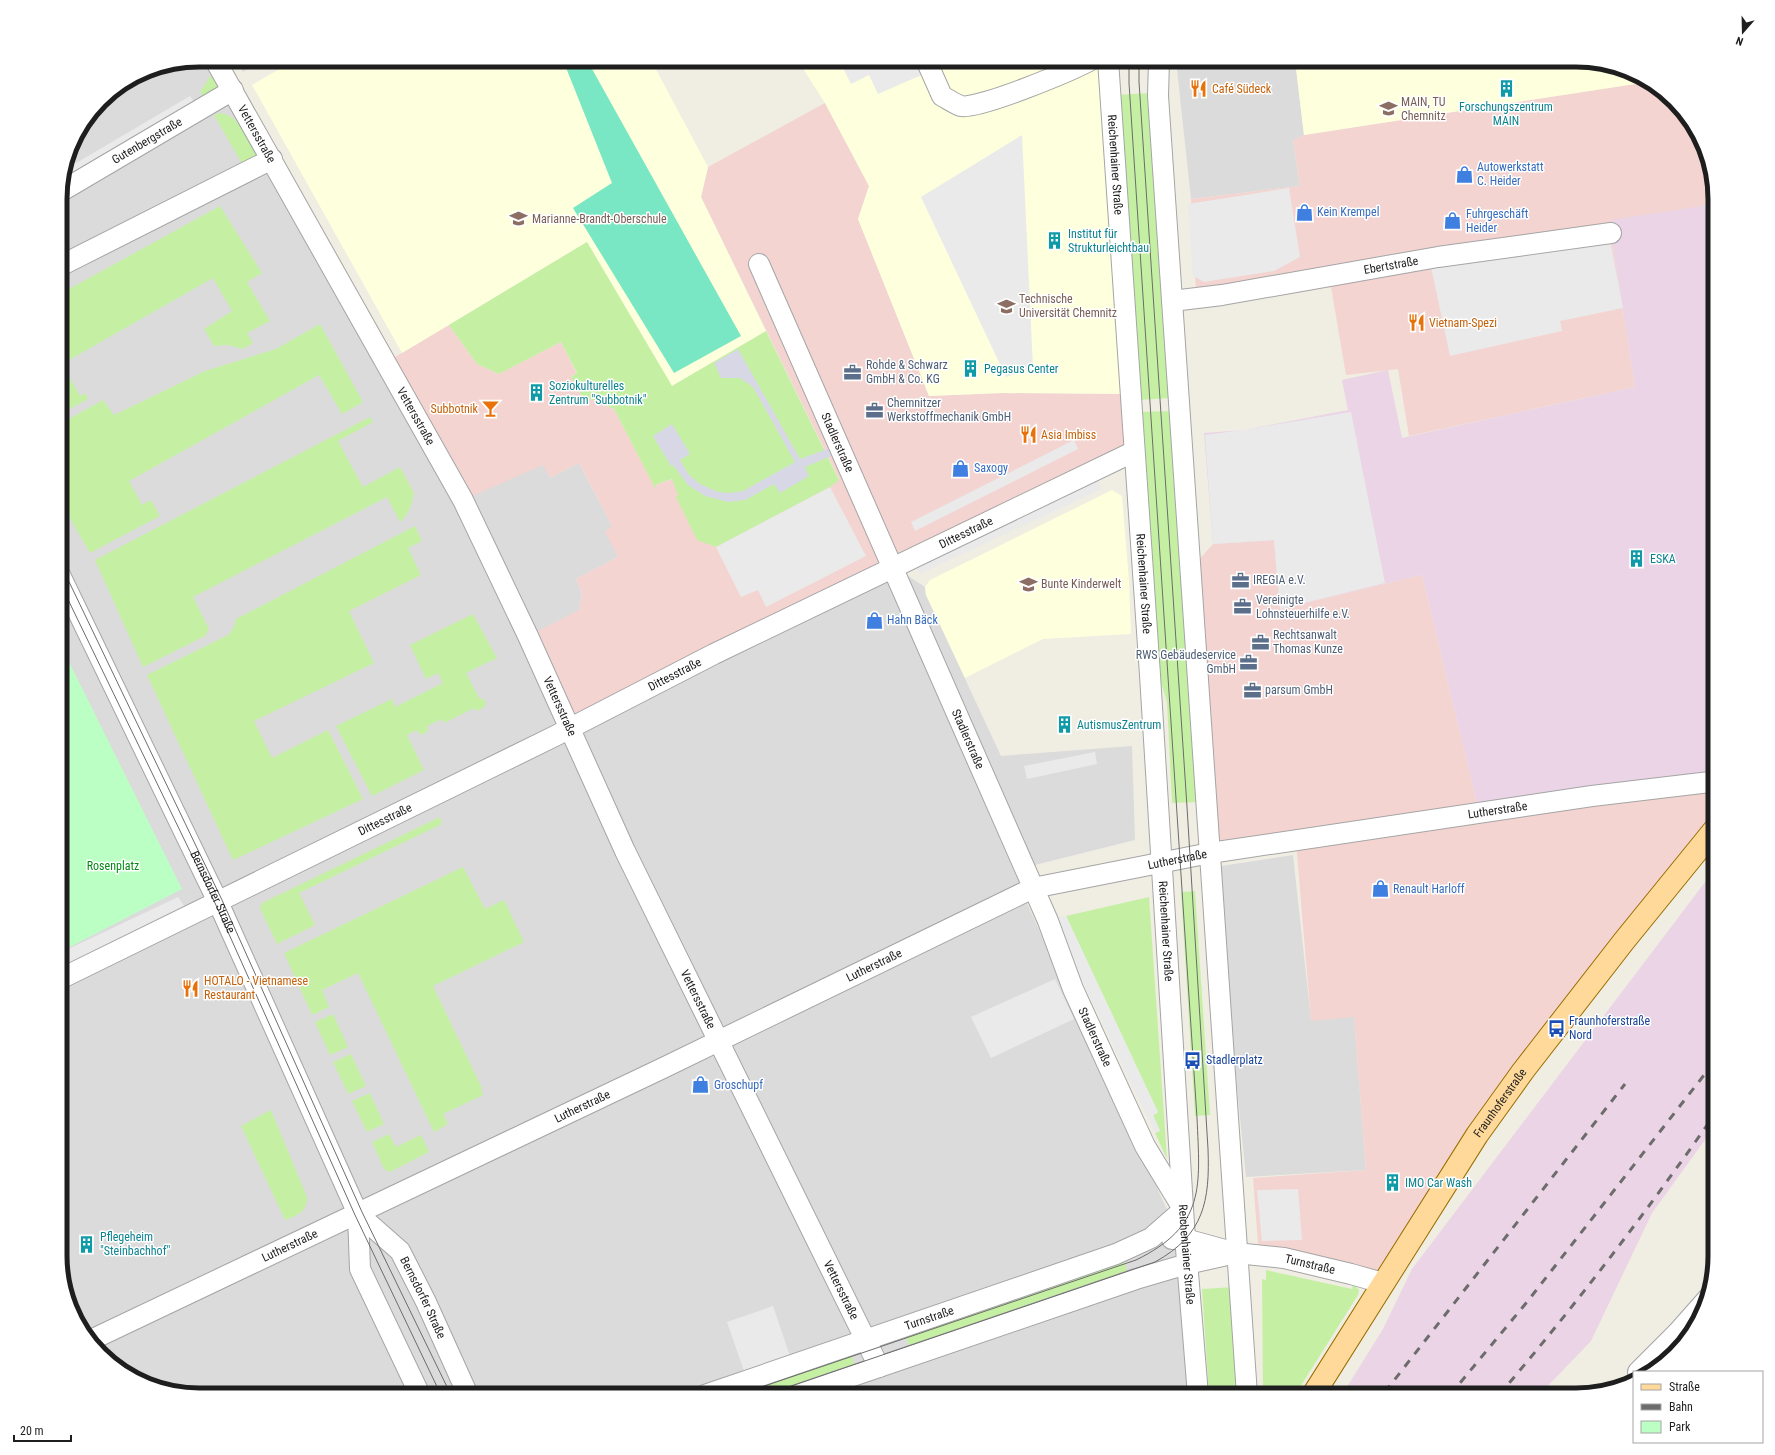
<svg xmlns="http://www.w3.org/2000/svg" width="1775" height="1455" font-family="'Roboto Condensed',sans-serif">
<rect width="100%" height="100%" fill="#f0ede3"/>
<g fill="#dcdbdb">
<polygon points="199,60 215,60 385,363 544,465 550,478 579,463 612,526 618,557 576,579 582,593 579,610 894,567 925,587 926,595 1001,756 1132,746 1135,840 1031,866 1025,899 1175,1227 1189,1395 199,1395 154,1388 108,1361 74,1318 60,1265 60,190 74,138 107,95 146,71"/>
<polygon points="236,60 263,60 243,72"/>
<polygon points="1176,60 1295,60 1304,135 1293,141 1300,186 1191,199"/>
<polygon points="1293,855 1311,1020 1354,1016 1366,1170 1246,1177 1215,867"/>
</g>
<g fill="#f3d4d1">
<polygon points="1648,82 1667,94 1701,138 1715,204 1705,205 1612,240 1635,387 1409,436 1398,369 1346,375 1331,287 1197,309 1191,199 1300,186 1293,140 1304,135"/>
<polygon points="825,103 869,186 858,219 929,396 1002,393 1126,394 1123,457 570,728 528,636 579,610 582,593 576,579 618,557 605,532 612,526 579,463 550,478 543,465 463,500 385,363 449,325 477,364 499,374 561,342 577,374 571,376 581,395 614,409 655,487 657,484 673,479 830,487 839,479 701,197 708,167"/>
<polygon points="1274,540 1280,609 1422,575 1479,812 1715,784 1715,829 1624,941 1383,1283 1284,1258 1258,1244 1253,1178 1366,1170 1354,1017 1311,1021 1296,842 1210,853 1196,563 1213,544"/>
</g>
<g fill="#ead4e5">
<polygon points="1715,204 1715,784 1479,812 1422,575 1280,609 1274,540 1213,544 1204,433 1244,430 1348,410 1342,380 1388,370 1402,438 1635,387 1612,240 1611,220"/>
<polygon points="1715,869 1715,1126 1652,1213 1591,1341 1539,1395 1342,1395 1383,1329 1412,1269"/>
</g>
<g fill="#fdffdd">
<polygon points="295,60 651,60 708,167 701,197 766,331 672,386 587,242 402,353 252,85"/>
<polygon points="808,60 1101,60 1126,394 1002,393 929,396 858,219 869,186 825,103 800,64"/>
<polygon points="1295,60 1576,60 1629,71 1648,82 1304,135"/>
<polygon points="1112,490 1122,496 1129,581 1131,634 1043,639 965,678 926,595 925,587 930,580"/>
</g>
<g fill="#c5f0a4">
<polygon points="214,71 220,89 207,101 200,92"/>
<polygon points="1151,93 1171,398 1138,400 1116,95"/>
<path d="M 221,113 C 241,116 250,144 259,160 L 244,167 L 214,115 Z"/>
<polygon points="220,206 262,273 247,282 270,321 247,333 253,343 243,349 228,345 214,346 204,329 232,311 213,278 62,364 80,396 85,393 88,399 60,414 60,294"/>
<polygon points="587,242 672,386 766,331 839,480 830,487 716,547 697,540 676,497 678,495 672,479 657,484 655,488 614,409 581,395 571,377 577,373 561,342 499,374 477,364 449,325"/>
<polygon points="320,324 363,402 342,414 319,375 129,481 142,505 151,500 160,516 90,553 60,501 60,424 103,400 114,415 205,371 276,349"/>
<polygon points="1173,411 1200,802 1172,803 1167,702 1155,662 1138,412"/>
<path d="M 370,417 L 373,422 L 338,441 L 363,487 L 400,467 L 414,493 C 412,505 409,514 400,522 L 387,497 L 193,597 L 209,629 L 205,636 L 143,667 L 95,560 Z"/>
<polygon points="415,526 422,541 408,548 421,575 349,611 374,663 254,721 272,758 328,730 363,799 233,860 147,675 228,635 234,627 236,619"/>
<polygon points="473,614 497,658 466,673 479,698 485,700 486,704 483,708 476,711 474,708 444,723 442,719 427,726 428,731 420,735 417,730 407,735 424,770 372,796 336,726 392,699 395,707 443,683 438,673 426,679 410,645"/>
<polygon points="440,817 442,824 299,893 315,925 277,944 262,913 260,908 262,903"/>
<polygon points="463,867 485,909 504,900 524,942 433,986 482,1088 481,1089 483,1095 443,1114 448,1124 434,1132 358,973 322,990 329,1007 312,1015 284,953"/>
<polygon points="1195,891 1210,1115 1195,1116 1181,892"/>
<polygon points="1149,897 1167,1159 1155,1133 1160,1131 1153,1115 1158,1112 1066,916"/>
<polygon points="333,1014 348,1047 330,1055 315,1022"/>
<polygon points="351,1054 366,1086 348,1094 333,1062"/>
<polygon points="370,1093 384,1124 367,1132 352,1101"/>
<path d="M 271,1110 L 307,1197 C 307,1212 298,1215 285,1220 L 241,1126 Z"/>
<polygon points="389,1134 396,1147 421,1135 429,1152 390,1172 384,1169 372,1142"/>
<polygon points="1122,1256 1129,1276 912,1351 903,1332"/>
<polygon points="1266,1270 1352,1289 1353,1284 1359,1290 1358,1295 1295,1395 1263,1395 1262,1279 1266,1280"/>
<polygon points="1235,1287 1242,1395 1209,1395 1202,1289"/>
<polygon points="850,1350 856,1369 783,1395 719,1395"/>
</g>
<polygon fill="#bcffc5" points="60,644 182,889 60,952"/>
<polygon fill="#79e7c3" points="563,60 587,60 741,336 674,373 573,208 612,183"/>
<g fill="#eaeaea">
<polygon points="839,60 920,60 926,73 878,94 869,75 851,84"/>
<polygon points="190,96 198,108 61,185 66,169"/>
<polygon points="1022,135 1033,368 1006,377 921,197"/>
<polygon points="1289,188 1300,257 1274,271 1204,282 1193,276 1188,204"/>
<polygon points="1610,240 1623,308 1560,321 1562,331 1450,356 1431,267"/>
<polygon points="1351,412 1385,583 1280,609 1274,540 1213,544 1205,435 1242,430"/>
<polygon points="1074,440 1078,449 915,531 911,522"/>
<polygon points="1097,479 1101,489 920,574 914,561"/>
<polygon points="830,487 866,556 766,607 758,590 741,597 716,547"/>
<polygon points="1095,752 1097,764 1027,779 1024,766"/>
<polygon points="178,897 187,910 60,973 60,953"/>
<polygon points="1066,916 1158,1113 1153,1115 1160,1131 1155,1133 1052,918"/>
<polygon points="1055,979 1074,1019 991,1058 971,1017"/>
<polygon points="1298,1189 1302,1240 1262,1241 1257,1190"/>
<polygon points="773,1306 790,1356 744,1371 727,1322"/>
</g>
<polygon fill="#d8d7e6" points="738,349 800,459 830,448 834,455 805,467 809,476 780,493 774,484 745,500 728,502 705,496 688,485 673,465 671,466 653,436 672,424 690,454 680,460 689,475 700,484 718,492 730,493 743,491 795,462 753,387 740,378 721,378 714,363"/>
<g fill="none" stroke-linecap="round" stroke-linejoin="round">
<defs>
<g id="minor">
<path id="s1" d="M 215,60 L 463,500 L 528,636 L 625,851 L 879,1367"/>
<path d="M 926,60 L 942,96 C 948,99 955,104 961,106 C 978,110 1073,70 1091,60"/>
<path id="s2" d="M 1108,60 L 1150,675 L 1184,1224 L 1198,1395"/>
<polyline points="1159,60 1158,96 1247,1395"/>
<path id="s3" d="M 60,192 L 233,90"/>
<path id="s4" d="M 759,264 L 1048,921 L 1073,989 L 1145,1146 L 1182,1207"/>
<polyline points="60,266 272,159"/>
<path id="s5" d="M 1172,301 L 1222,295 L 1438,257 L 1611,233"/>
<path id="s6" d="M 60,575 L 218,902 L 358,1214 L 360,1269 L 420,1395"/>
<path id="s7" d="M 60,979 L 555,736 L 714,654 L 1133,452"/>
<path id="s8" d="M 358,1214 L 400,1251 L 426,1302 L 468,1395"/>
<path id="s9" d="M 1172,1239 L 1185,1239 L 1236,1253 L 1284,1258 L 1351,1274 L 1383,1283"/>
<path id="s10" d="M 91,1340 L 663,1068 L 1033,888 L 1210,853 L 1592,796 L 1710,782 L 1715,784"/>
<polyline points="1638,1372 1678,1332 1708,1298"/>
<path id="s11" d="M 705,1395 L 1116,1254 L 1151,1238 L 1183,1210"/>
<polyline points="797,1395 1136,1279 1187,1264 1236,1253"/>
</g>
<g id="major">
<path id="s12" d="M 1313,1395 L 1477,1135 L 1523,1071 L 1624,941 L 1715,829"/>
</g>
</defs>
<use href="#minor" stroke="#a5a5a5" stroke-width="22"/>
<use href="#major" stroke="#986e00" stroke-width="24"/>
<use href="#minor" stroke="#fff" stroke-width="20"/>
<use href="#major" stroke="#ffd999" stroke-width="22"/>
<g stroke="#6c6c6c" stroke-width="1">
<polyline points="60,563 222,900 362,1212 451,1395"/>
<polyline points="60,583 215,903 355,1215 441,1395"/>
<path d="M 738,1395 L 1136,1260 C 1206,1226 1200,1186 1197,1118 L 1129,83 L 1129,60"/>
<path d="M 765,1395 L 1155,1262 C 1204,1235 1210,1201 1208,1149 L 1187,807 L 1139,82 L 1139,60"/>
</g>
<g stroke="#6c6c6c" stroke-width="3" stroke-dasharray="8 8" stroke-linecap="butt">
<polyline points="1385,1392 1625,1084"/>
<polyline points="1450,1395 1527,1302 1715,1061"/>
<path d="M 1499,1395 C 1576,1305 1647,1211 1715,1114"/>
</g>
</g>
<defs>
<symbol id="building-bare" viewBox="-9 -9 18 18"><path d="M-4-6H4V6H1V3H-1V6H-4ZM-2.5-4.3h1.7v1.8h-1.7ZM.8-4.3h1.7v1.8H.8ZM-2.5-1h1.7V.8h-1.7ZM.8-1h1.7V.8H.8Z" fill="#0f9aa8" stroke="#fff" stroke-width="2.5" paint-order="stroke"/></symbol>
<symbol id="restaurant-bare" viewBox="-9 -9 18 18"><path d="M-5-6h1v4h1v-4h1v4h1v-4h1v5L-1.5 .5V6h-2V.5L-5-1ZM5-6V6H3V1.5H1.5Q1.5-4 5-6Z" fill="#e8710a" stroke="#fff" stroke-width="2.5" paint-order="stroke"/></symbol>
<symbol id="university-bare" viewBox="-9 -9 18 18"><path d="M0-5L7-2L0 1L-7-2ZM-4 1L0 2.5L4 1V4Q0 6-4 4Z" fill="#8d6e63" stroke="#fff" stroke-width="2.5" paint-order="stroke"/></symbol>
<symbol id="shop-bare" viewBox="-9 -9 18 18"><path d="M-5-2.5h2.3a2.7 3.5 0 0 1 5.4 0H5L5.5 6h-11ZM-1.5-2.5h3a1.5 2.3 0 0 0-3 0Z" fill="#3f7fe0" stroke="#fff" stroke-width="2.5" paint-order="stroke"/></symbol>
<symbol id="school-bare" viewBox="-9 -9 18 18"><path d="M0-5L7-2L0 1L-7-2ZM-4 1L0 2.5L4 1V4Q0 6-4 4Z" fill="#8d6e63" stroke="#fff" stroke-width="2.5" paint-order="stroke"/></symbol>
<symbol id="office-bare" viewBox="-9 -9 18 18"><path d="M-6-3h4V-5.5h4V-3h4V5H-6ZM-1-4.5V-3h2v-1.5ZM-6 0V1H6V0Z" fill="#5c6f8a" stroke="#fff" stroke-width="2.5" paint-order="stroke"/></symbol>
<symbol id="bar-bare" viewBox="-9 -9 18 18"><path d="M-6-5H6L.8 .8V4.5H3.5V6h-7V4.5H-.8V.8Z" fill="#e8710a" stroke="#fff" stroke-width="2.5" paint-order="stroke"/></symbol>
<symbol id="bus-bare" viewBox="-9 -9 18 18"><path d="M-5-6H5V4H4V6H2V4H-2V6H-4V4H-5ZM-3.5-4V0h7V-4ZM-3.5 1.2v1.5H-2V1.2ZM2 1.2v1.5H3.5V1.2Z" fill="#1a4fb4" stroke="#fff" stroke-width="2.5" paint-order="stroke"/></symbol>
</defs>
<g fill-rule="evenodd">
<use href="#building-bare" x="1494" y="76" width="25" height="25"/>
<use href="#restaurant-bare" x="1186" y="76" width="25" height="25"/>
<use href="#university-bare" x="1376" y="96" width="25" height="25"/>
<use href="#shop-bare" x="1452" y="162" width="25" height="25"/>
<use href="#shop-bare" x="1292" y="200" width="25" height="25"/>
<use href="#school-bare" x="506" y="206" width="25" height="25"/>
<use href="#shop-bare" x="1440" y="208" width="25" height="25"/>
<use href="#building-bare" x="1042" y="228" width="25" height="25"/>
<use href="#university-bare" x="994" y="294" width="25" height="25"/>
<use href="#restaurant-bare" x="1404" y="310" width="25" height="25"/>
<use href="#building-bare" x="958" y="356" width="25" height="25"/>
<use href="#office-bare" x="840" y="360" width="25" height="25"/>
<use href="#building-bare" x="524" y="380" width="25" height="25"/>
<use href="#bar-bare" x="478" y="396" width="25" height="25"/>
<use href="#office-bare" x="862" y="398" width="25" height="25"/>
<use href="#restaurant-bare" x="1016" y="422" width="25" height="25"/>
<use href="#shop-bare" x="948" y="456" width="25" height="25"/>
<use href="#building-bare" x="1624" y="546" width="25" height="25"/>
<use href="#office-bare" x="1228" y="568" width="25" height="25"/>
<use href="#school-bare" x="1016" y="572" width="25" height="25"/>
<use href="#office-bare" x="1230" y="594" width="25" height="25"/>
<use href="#shop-bare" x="862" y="608" width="25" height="25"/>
<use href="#office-bare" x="1248" y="630" width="25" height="25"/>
<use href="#office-bare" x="1236" y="650" width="25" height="25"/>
<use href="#office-bare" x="1240" y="678" width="25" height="25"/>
<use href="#building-bare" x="1052" y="712" width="25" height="25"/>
<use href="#shop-bare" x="1368" y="876" width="25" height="25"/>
<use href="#restaurant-bare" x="178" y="976" width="25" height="25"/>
<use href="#bus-bare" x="1544" y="1016" width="25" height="25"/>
<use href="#bus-bare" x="1180" y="1048" width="25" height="25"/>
<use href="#shop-bare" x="688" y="1072" width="25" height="25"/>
<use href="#building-bare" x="1380" y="1170" width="25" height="25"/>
<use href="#building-bare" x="74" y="1232" width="25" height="25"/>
</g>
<g text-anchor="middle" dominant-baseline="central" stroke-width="3" stroke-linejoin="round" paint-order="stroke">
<g font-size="12" fill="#c56008" stroke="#fff" text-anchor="start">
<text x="1212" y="89">Café Südeck</text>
<text x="1429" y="323">Vietnam-Spezi</text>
<text x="478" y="409" text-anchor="end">Subbotnik</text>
<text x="1041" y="435">Asia Imbiss</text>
<text x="204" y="981">HOTALO - Vietnamese<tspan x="204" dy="14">Restaurant</tspan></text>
</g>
<g font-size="12" fill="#785e54" stroke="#fff" text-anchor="start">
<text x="1401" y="102">MAIN, TU<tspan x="1401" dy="14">Chemnitz</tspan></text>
<text x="532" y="219">Marianne-Brandt-Oberschule</text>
<text x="1019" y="299">Technische<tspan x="1019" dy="14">Universität Chemnitz</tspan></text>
<text x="1041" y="584">Bunte Kinderwelt</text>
</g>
<g font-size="12" fill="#0d838f" stroke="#fff" text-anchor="start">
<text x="1506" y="107" text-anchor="middle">Forschungszentrum<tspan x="1506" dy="14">MAIN</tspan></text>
<text x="1068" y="234">Institut für<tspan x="1068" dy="14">Strukturleichtbau</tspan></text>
<text x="984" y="369">Pegasus Center</text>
<text x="549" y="386">Soziokulturelles<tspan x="549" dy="14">Zentrum "Subbotnik"</tspan></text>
<text x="1650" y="559">ESKA</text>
<text x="1077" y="725">AutismusZentrum</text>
<text x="1405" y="1183">IMO Car Wash</text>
<text x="100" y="1237">Pflegeheim<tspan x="100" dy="14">"Steinbachhof"</tspan></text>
</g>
<g font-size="12" fill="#1e1e1e" stroke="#fff">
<text stroke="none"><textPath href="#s1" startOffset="85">Vettersstraße</textPath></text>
<text stroke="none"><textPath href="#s3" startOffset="101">Gutenbergstraße</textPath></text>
<text stroke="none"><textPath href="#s2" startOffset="105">Reichenhainer Straße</textPath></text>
<text stroke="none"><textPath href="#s5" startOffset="222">Ebertstraße</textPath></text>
<text stroke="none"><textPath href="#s1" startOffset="409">Vettersstraße</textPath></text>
<text stroke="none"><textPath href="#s4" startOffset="195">Stadlerstraße</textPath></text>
<text stroke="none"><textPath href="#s7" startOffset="1010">Dittesstraße</textPath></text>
<text stroke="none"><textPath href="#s2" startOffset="525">Reichenhainer Straße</textPath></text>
<text stroke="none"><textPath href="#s7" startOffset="686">Dittesstraße</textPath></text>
<text stroke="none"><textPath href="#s1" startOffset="733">Vettersstraße</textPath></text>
<text stroke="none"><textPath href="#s4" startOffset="519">Stadlerstraße</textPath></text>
<text stroke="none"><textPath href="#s10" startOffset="1516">Lutherstraße</textPath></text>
<text stroke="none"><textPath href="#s7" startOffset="362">Dittesstraße</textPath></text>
<text stroke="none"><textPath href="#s10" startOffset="1192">Lutherstraße</textPath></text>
<text stroke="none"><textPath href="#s6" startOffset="352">Bernsdorfer Straße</textPath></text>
<text stroke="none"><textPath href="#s2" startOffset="873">Reichenhainer Straße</textPath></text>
<text stroke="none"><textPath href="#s10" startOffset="868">Lutherstraße</textPath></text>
<text stroke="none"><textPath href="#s1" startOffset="1057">Vettersstraße</textPath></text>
<text stroke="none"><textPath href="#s4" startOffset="843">Stadlerstraße</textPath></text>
<text stroke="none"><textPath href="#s12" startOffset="347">Fraunhoferstraße</textPath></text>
<text stroke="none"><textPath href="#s10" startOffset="544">Lutherstraße</textPath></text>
<text stroke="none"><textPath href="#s10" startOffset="220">Lutherstraße</textPath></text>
<text stroke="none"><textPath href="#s2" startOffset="1197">Reichenhainer Straße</textPath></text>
<text stroke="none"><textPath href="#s9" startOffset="141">Turnstraße</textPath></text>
<text stroke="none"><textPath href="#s1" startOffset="1381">Vettersstraße</textPath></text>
<text stroke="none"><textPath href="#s8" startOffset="108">Bernsdorfer Straße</textPath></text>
<text stroke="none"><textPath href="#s11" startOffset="237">Turnstraße</textPath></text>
</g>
<g font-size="12" fill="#366cbe" stroke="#fff" text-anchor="start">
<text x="1477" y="167">Autowerkstatt<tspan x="1477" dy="14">C. Heider</tspan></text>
<text x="1317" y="212">Kein Krempel</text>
<text x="1466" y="214">Fuhrgeschäft<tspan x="1466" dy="14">Heider</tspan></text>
<text x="974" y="468">Saxogy</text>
<text x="887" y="620">Hahn Bäck</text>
<text x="1393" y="889">Renault Harloff</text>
<text x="714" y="1085">Groschupf</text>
</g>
<g font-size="12" fill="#4e5e75" stroke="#fff" text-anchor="start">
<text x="866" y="365">Rohde &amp; Schwarz<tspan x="866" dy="14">GmbH &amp; Co. KG</tspan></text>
<text x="887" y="403">Chemnitzer<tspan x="887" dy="14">Werkstoffmechanik GmbH</tspan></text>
<text x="1253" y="580">IREGIA e.V.</text>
<text x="1256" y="600">Vereinigte<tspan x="1256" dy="14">Lohnsteuerhilfe e.V.</tspan></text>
<text x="1273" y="635">Rechtsanwalt<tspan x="1273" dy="14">Thomas Kunze</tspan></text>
<text x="1236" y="655" text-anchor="end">RWS Gebäudeservice<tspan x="1236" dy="14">GmbH</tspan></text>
<text x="1265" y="690">parsum GmbH</text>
</g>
<g font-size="12" fill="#008813" stroke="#fff">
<text x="113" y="866">Rosenplatz</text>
</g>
<g font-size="12" fill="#164399" stroke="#fff" text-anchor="start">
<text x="1569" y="1021">Fraunhoferstraße<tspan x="1569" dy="14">Nord</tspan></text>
<text x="1206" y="1060">Stadlerplatz</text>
</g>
</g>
<path d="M0 0H1775V1455H0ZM199 67H1576A132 132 0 0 1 1708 199V1256A132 132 0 0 1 1576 1388H199A132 132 0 0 1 67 1256V199A132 132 0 0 1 199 67Z" fill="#fff" fill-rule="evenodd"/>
<path fill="none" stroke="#1e1e1e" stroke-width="5" d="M199 67H1576A132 132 0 0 1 1708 199V1256A132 132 0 0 1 1576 1388H199A132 132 0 0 1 67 1256V199A132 132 0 0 1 199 67Z"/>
<rect x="1633" y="1371" width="130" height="72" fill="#ffffff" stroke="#a5a5a5"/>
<rect x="1641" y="1384" width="20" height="6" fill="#ffd999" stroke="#a5a5a5"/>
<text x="1669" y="1391" font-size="12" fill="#1e1e1e">Straße</text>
<rect x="1641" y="1404" width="20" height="6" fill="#6c6c6c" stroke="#a5a5a5"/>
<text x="1669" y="1411" font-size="12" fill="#1e1e1e">Bahn</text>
<rect x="1641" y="1421" width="20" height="12" fill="#bcffc5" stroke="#a5a5a5"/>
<text x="1669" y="1431" font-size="12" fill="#1e1e1e">Park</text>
<g transform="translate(1743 32) rotate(200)" stroke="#ffffff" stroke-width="3" paint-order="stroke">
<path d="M0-3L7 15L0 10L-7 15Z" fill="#1e1e1e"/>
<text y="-6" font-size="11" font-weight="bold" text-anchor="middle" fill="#1e1e1e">N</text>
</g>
<path d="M14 1435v6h57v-6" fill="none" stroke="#1e1e1e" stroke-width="2"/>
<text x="20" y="1435" font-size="12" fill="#1e1e1e" stroke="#ffffff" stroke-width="3" paint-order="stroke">20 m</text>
</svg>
